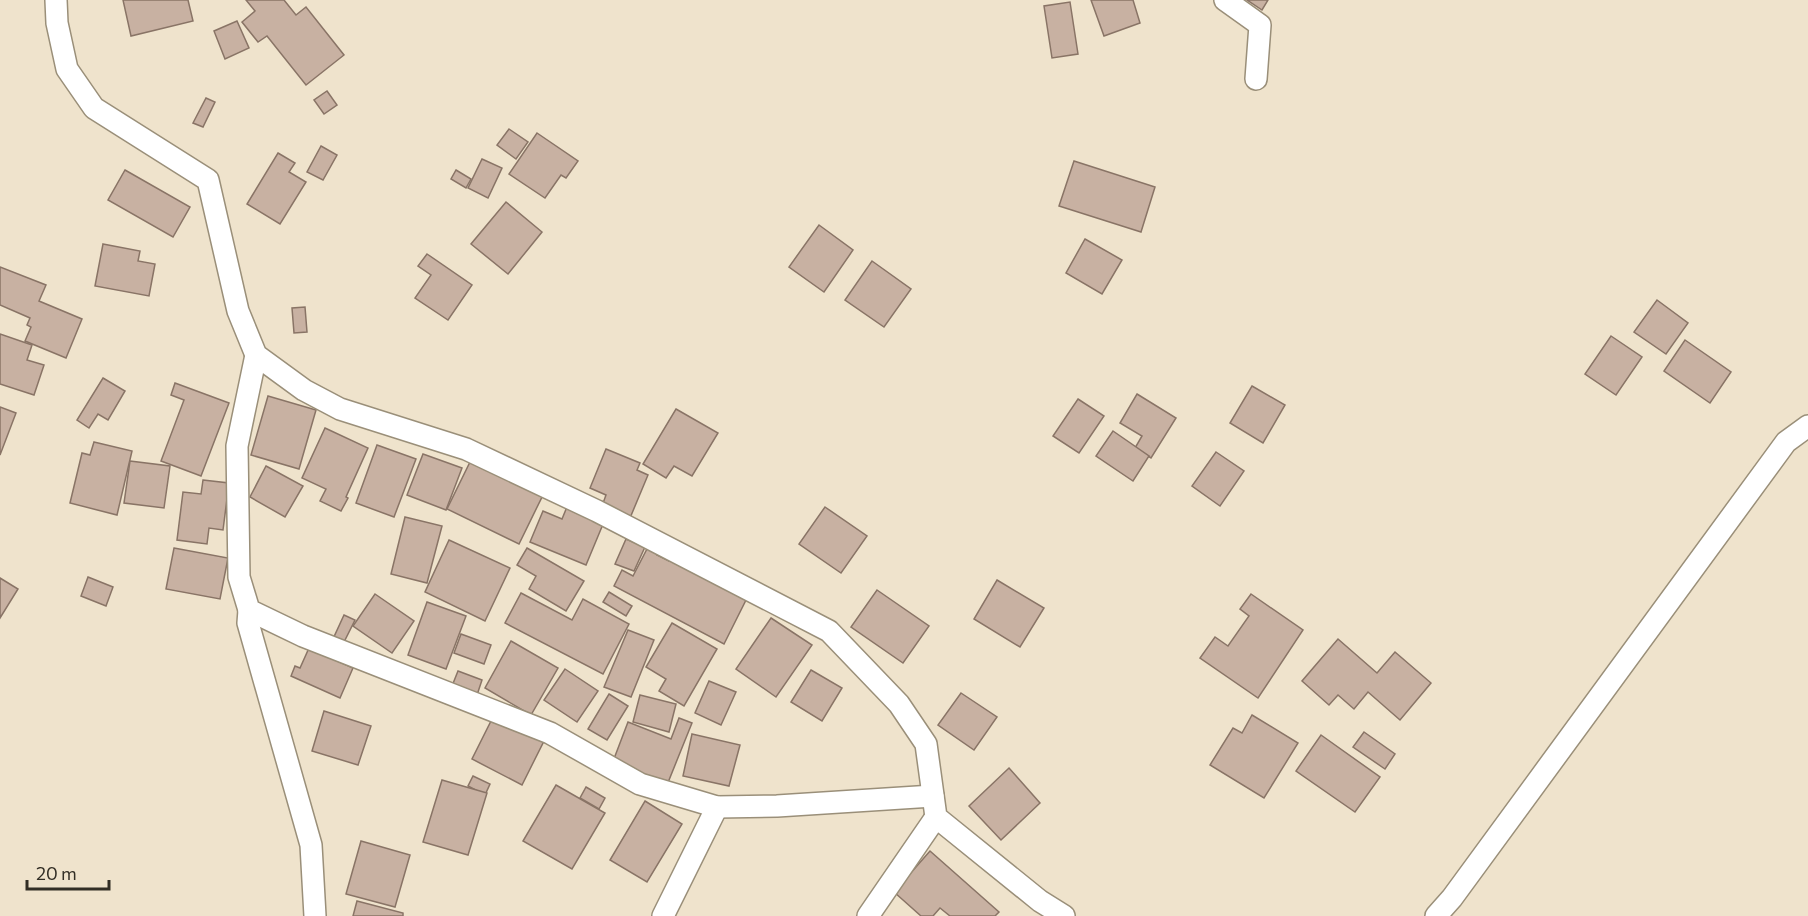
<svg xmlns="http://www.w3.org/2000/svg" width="1808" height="916" font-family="Commissioner,sans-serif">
<rect width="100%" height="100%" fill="#efe3cc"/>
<g fill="#c8b1a2" stroke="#897466" stroke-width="1.5">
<polygon points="123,0 188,0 193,21 131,36"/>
<polygon points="246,0 284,0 296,15 306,7 344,55 306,85 267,36 258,42 242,22 255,11"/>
<polygon points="1091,0 1133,0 1140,23 1104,36"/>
<polygon points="1247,0 1268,0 1262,10"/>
<polygon points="1070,2 1078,54 1052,58 1044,6"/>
<polygon points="237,21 249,48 225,59 214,31"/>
<polygon points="327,91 337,105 324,114 314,100"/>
<polygon points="206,98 215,102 203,127 193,123"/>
<polygon points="509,129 528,142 516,159 497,145"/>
<polygon points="537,133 578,161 566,178 561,175 545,198 509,174"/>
<polygon points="321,146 337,155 323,180 307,172"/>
<polygon points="278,153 295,163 289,172 306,182 280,224 247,204"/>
<polygon points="482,159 502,168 488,198 468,188"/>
<polygon points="1074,161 1155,187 1141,232 1059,206"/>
<polygon points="125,170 190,207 173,237 108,200"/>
<polygon points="456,170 471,179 466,188 451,179"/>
<polygon points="506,202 542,232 508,274 471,244"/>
<polygon points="819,225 853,250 824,292 789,267"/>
<polygon points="1085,239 1122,260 1102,294 1066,273"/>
<polygon points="103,244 140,251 138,261 155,264 149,296 95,286"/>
<polygon points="427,254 472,285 448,320 415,298 431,275 418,266"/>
<polygon points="872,261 911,289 884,327 845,300"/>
<polygon points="0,267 46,285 39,301 82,319 66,358 25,341 31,327 27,325 30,318 0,305"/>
<polygon points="1657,300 1688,323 1666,354 1634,332"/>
<polygon points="305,307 307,332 294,333 292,308"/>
<polygon points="0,334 32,345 27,360 44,365 34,395 0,384"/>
<polygon points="1611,336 1642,357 1616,395 1585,374"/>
<polygon points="1685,340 1731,372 1710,403 1664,371"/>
<polygon points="103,378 125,391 108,420 98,414 89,428 77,420"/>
<polygon points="175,383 229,403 201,476 161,461 184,400 171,395"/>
<polygon points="1252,386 1285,405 1263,443 1230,423"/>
<polygon points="1137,394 1176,418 1151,458 1135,448 1142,436 1120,423"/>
<polygon points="268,396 316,410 299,469 251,455"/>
<polygon points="1078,399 1104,416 1079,453 1053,436"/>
<polygon points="0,407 16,413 0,455"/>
<polygon points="676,409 718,433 692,476 674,466 666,478 643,464"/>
<polygon points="325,428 368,448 346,497 348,498 341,511 320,501 326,489 302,478"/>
<polygon points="1113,431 1149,456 1133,481 1096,456"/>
<polygon points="94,442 132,451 117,515 70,503 82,453 90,455"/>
<polygon points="377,445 416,459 394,517 356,503"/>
<polygon points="606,449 640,463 637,470 648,475 630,518 602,506 606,495 590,488"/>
<polygon points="1216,452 1244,471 1220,506 1192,486"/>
<polygon points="423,454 462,468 446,510 407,495"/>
<polygon points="471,460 543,495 519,544 447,509"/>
<polygon points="130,461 170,466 164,508 124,503"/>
<polygon points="266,466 303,486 285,517 250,497"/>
<polygon points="203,480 229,483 223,530 209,528 207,544 177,540 183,492 201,494"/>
<polygon points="569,502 606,517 586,565 530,542 543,511 562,519"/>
<polygon points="825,507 867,536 841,573 799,544"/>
<polygon points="405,517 442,526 427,583 391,574"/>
<polygon points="626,539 645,547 634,571 615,564"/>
<polygon points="449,540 510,568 485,621 425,592"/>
<polygon points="648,547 659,552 657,555 669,561 673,554 747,598 724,644 614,586 622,570 633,576"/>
<polygon points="174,548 228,558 220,599 166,589"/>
<polygon points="527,548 584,581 566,611 529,589 536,576 517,565"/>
<polygon points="88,577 113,587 106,606 81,596"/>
<polygon points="0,578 18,589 0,618"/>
<polygon points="997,580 1044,608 1020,647 974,619"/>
<polygon points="877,590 929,626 903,663 851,627"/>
<polygon points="609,592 632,606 626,616 603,602"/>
<polygon points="521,593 572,620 583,599 629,624 603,674 505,623"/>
<polygon points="375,594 414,621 392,653 353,626"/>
<polygon points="1251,594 1303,630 1258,698 1200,658 1215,637 1228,646 1249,616 1240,609"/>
<polygon points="427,602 466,616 446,669 408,655"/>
<polygon points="344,615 355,620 343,644 333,639"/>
<polygon points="771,618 812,645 776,697 736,669"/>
<polygon points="672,623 717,649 684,706 659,691 666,679 646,667"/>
<polygon points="628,630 654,640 631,697 604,687"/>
<polygon points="461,634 491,645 484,664 454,653"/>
<polygon points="1338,639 1377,673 1395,652 1431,683 1400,720 1368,692 1354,709 1338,695 1329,705 1302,681"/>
<polygon points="511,641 558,668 531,715 485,688"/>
<polygon points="309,648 353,668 340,698 291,676 295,666 300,668"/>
<polygon points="565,669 598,691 577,722 544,700"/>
<polygon points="811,670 842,688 822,721 791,702"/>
<polygon points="458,671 482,680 477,695 452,686"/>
<polygon points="709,681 736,692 721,725 695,713"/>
<polygon points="961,693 997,717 974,750 938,725"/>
<polygon points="609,694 628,706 607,740 588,729"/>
<polygon points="640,695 676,704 669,732 633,722"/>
<polygon points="324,711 371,726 358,765 312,751"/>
<polygon points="494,715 544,741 522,785 472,759"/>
<polygon points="1252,715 1298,743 1264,798 1210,765 1233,728 1242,733"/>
<polygon points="679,718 692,723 667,785 612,764 628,722 671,739"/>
<polygon points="1364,732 1395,754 1385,769 1353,747"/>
<polygon points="692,734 740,745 729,786 683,776"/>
<polygon points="1321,735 1380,777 1355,812 1296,771"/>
<polygon points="1009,768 1040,803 1001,840 969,806"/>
<polygon points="473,776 490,784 485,795 468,786"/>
<polygon points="442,780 487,793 468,855 423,842"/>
<polygon points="556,785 605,813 572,869 523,841"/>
<polygon points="586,787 605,798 599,809 580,798"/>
<polygon points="645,801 682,824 647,882 610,860"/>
<polygon points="361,841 410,855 395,907 346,894"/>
<polygon points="930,851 999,912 995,916 950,916 940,908 933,916 921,916 894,892"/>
<polygon points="357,901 403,913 403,916 353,916"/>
</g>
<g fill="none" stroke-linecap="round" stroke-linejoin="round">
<defs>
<g id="minor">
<polyline points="56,0 57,23 67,69 94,108 208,180 238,311 256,355 304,390 340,409 466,449 597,511 829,631 899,704 926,744 936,817 1040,901 1064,916"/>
<polyline points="1225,0 1260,25 1256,79"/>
<polyline points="256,355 237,446 239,577 249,610 303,636 550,733 640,784 717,807 777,806 933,796"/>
<polyline points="249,610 248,623 311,845 315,916"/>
<polyline points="663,916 717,807"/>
<polyline points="868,916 936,817"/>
<polyline points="1436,916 1452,898 1786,442 1808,426"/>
</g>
</defs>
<use href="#minor" stroke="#9a8f79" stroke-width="24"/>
<use href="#minor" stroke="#fff" stroke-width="21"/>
</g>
<path d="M27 880v9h82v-9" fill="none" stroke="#322e25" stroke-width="3"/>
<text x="36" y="880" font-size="18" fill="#322e25" stroke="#efe3cc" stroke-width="4.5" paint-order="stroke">20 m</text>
</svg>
